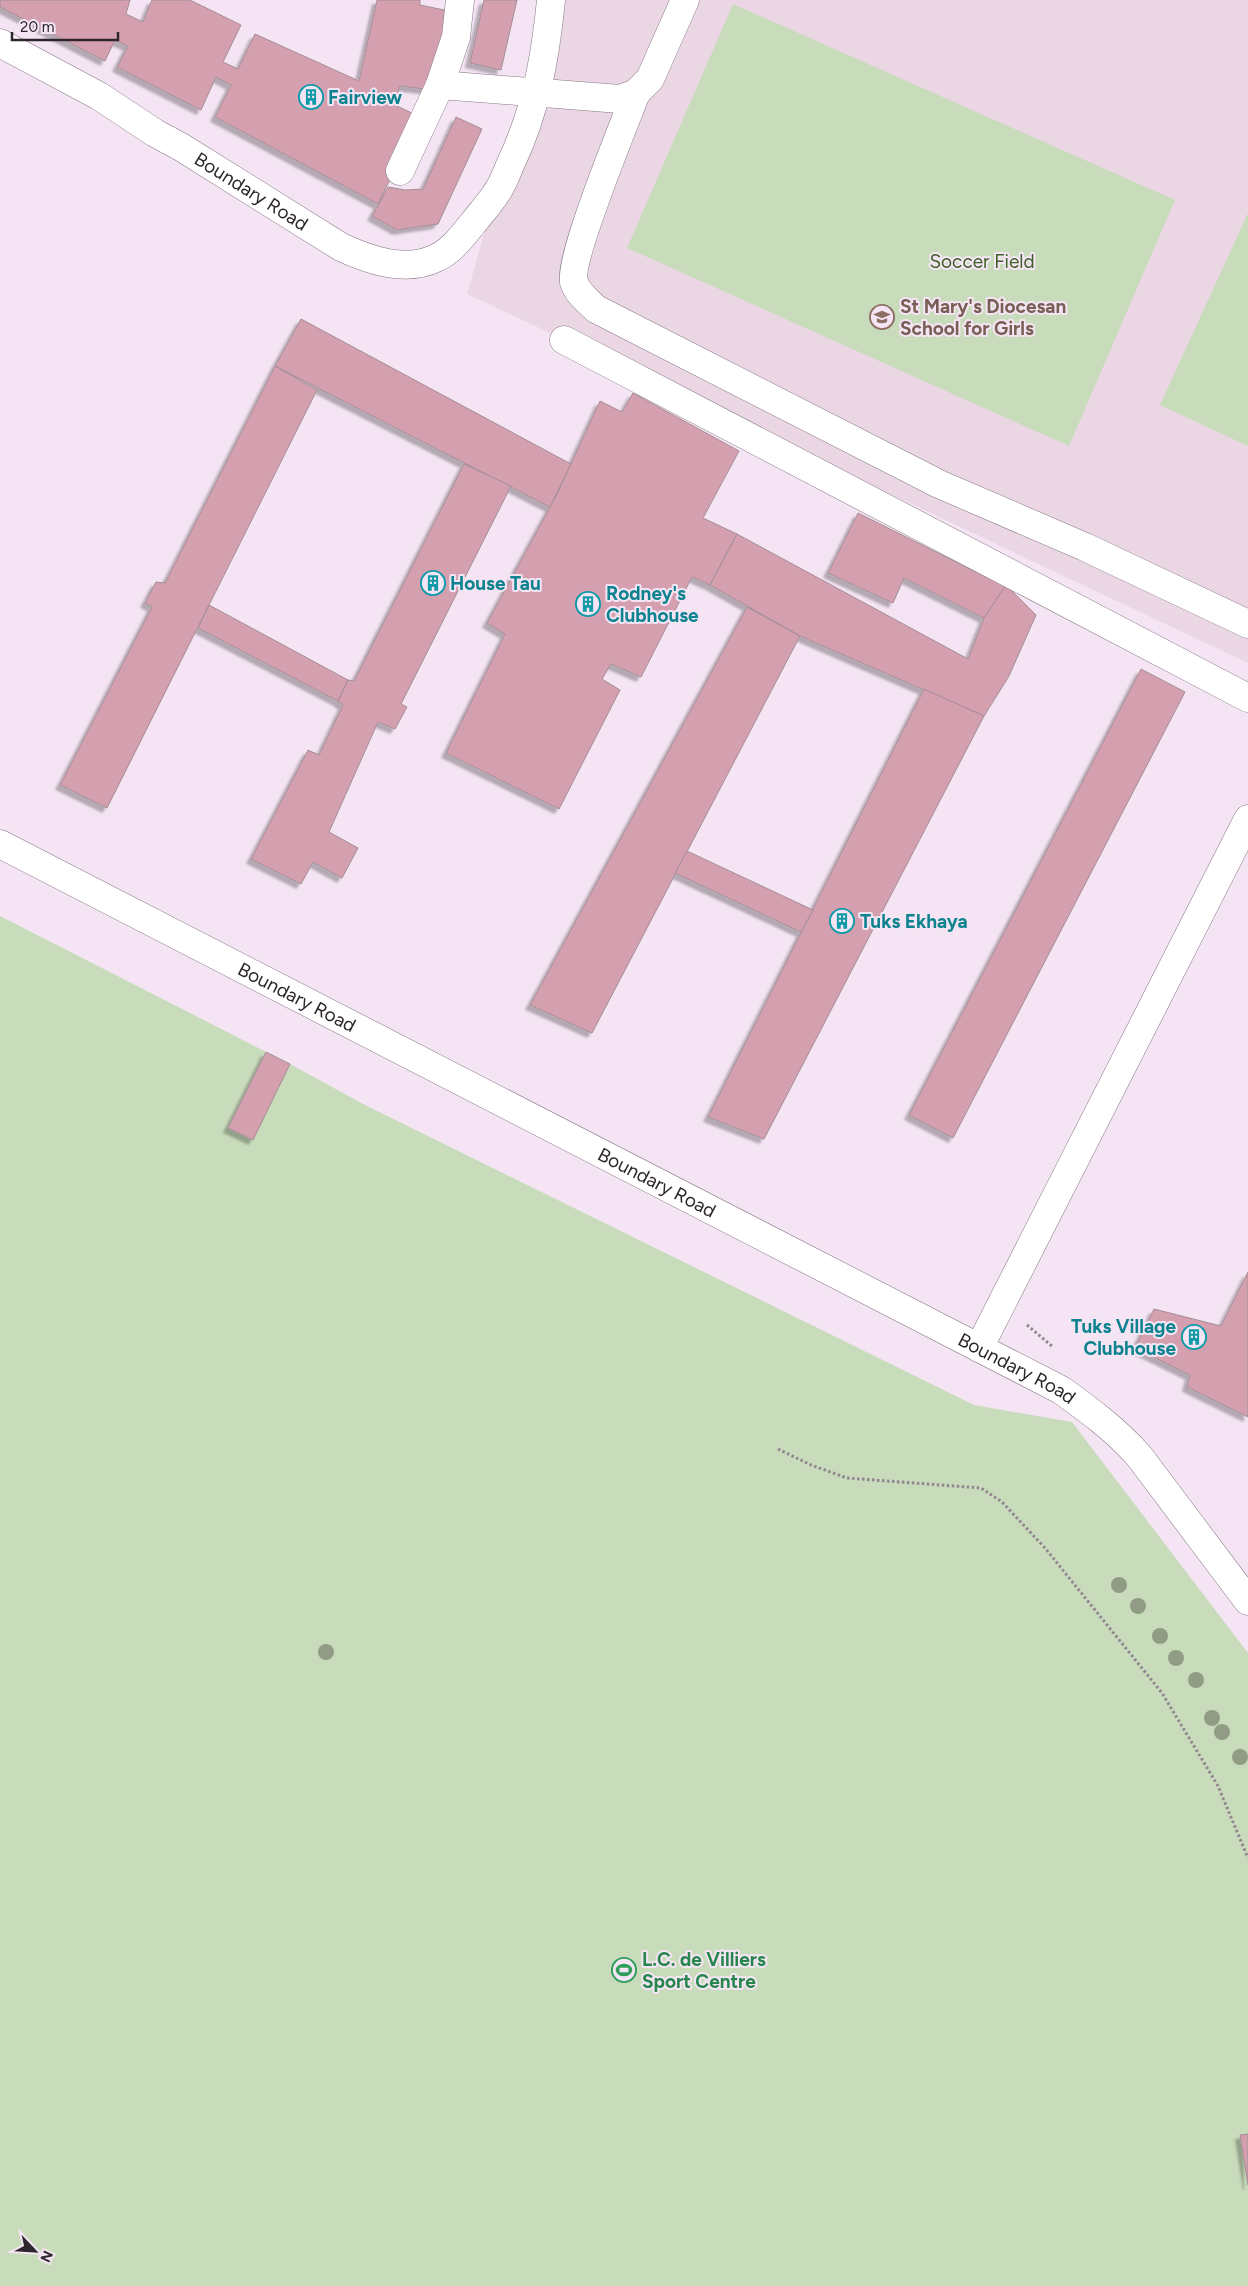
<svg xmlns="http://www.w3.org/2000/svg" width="1248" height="2286" font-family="Figtree,sans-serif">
<defs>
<filter id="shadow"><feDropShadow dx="-4.5" dy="4.5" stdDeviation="1" flood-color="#0004"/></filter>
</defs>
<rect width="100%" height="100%" fill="#f5e5f4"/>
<polygon fill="#ebd6e4" points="550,0 1248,0 1248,663 467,294"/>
<g fill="#c8dcbc">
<polygon points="733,4 1175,200 1069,446 627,248"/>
<polygon points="1248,213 1248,446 1160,405"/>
<polygon points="0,916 290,1064 365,1105 974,1405 1072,1422 1248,1653 1248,2286 0,2286"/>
</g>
<g fill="#d4a0af" stroke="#a38e94" filter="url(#shadow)">
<polygon points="0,0 130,0 126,14 143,22 152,0 190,0 241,25 223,62 238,69 255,34 359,81 377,0 420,0 420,5 449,11 432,90 400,86 395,105 420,117 378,204 215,117 231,85 216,77 201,110 117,67 128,46 115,40 105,61 0,7"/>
<polygon points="484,0 517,0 501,70 470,63"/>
<polygon points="456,117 482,129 438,224 397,230 372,216 388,187 405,190 423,189"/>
<polygon points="301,319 571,464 550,507 275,366"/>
<polygon points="275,366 317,390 107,808 60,785 152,607 145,603 156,582 165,583"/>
<polygon points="633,393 739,451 703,518 737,534 710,585 692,577 641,677 611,664 602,679 620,690 559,809 446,753 505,634 487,623 556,496 600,401 622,412"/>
<polygon points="464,464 511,486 401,704 407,707 395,729 378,722 329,832 358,848 342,878 313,862 301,884 251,859 308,750 319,755 343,705 338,701 348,680 354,681"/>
<polygon points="858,513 986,577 1006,585 984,618 904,578 893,603 828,573"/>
<polygon points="737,534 968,659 984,618 1006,585 1036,615 1009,676 984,716 800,636 710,585"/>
<polygon points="209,605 348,680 338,701 198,628"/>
<polygon points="747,607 800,636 592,1033 530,1005"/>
<polygon points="1141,669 1185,692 953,1138 909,1115"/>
<polygon points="924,689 984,716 764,1139 708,1117"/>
<polygon points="687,851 813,910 801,932 675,873"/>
<polygon points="266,1052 290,1064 253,1140 228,1128"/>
<polygon points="1248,1272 1248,1417 1187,1387 1190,1375 1135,1348 1154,1309 1221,1326"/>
<polygon points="1248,2134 1248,2185 1240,2135"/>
</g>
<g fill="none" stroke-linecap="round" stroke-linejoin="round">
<defs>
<g id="minor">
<path id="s1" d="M 0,43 L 99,96 L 155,133 L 181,147 L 341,247 C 369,260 405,273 436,258 C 452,251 463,235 474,222 C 481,213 489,204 495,195 C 502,186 506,175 510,165 C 536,111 545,59 551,0"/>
<polyline points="440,85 620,99 636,93 650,79 685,0"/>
<path d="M 636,93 C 625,122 568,260 574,282 C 577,293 588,301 596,309 L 939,484 L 1085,547 L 1248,624"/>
<polyline points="400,171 440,85 456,37 460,0"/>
<polyline points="564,340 1248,698"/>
<path id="s2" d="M 0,844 L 1061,1390 C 1089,1410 1116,1430 1139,1456 L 1248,1601"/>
<polyline points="979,1348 1248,819"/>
</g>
</defs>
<use href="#minor" stroke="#877986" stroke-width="29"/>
<g stroke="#918690" stroke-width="3" stroke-dasharray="2.5 2.5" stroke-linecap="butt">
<polyline points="1027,1325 1053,1347"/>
<polyline points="778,1449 811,1465 847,1478 981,1488 1002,1502 1045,1548 1162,1693 1218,1786 1248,1858"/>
</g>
<use href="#minor" stroke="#fff" stroke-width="28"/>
</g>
<g fill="#909c83">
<circle cx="1119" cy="1585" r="8"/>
<circle cx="1138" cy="1606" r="8"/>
<circle cx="1160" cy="1636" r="8"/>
<circle cx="326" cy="1652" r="8"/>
<circle cx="1176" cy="1658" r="8"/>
<circle cx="1196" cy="1680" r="8"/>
<circle cx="1212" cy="1718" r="8"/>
<circle cx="1222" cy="1732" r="8"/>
<circle cx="1240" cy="1757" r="8"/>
</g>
<defs>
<symbol id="building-ring" viewBox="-11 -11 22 22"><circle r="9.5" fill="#f5e5f4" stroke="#0f9aa8" stroke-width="1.5"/><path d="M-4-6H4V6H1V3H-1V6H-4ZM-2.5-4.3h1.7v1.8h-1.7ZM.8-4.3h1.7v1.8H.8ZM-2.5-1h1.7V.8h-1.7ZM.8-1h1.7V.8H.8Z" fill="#0f9aa8"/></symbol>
<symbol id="school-ring" viewBox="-11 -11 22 22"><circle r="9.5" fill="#f5e5f4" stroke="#8d6e63" stroke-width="1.5"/><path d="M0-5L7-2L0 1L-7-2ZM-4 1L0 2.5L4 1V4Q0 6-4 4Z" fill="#8d6e63"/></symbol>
<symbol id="stadium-ring" viewBox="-11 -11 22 22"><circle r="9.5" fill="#f5e5f4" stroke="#2e9e5b" stroke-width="1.5"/><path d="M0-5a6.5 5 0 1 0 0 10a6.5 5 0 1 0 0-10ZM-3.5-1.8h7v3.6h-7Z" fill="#2e9e5b"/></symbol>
</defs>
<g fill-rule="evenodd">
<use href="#building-ring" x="297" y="83" width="28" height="28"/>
<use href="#school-ring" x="868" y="303" width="28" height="28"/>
<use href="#building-ring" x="419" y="569" width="28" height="28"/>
<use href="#building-ring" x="574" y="590" width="28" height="28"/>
<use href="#building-ring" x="828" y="907" width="28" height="28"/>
<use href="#building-ring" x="1180" y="1323" width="28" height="28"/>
<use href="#stadium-ring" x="610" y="1956" width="28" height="28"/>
</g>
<g text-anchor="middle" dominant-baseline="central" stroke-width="4" stroke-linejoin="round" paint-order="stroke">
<g font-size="19" font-weight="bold" fill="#0d838f" stroke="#f5e5f4" text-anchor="start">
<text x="328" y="97">Fairview</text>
<text x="450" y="583">House Tau</text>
<text x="606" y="593">Rodney's<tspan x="606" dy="22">Clubhouse</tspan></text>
<text x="860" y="921">Tuks Ekhaya</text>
<text x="1176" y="1326" text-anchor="end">Tuks Village<tspan x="1176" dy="22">Clubhouse</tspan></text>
</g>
<g font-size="19" fill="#2c262c" stroke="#f5e5f4">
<text stroke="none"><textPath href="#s1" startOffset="292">Boundary Road</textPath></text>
<text stroke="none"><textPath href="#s2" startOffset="334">Boundary Road</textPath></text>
<text stroke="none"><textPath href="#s2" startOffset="739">Boundary Road</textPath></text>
<text stroke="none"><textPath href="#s2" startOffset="1144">Boundary Road</textPath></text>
</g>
<g font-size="19" fill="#3e6026" stroke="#f5e5f4">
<text x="982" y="261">Soccer Field</text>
</g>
<g font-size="19" font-weight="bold" fill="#785e54" stroke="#f5e5f4" text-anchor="start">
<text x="900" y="306">St Mary's Diocesan<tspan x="900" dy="22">School for Girls</tspan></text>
</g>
<g font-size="19" font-weight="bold" fill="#27864d" stroke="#f5e5f4" text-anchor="start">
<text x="642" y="1959">L.C. de Villiers<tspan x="642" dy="22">Sport Centre</tspan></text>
</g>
</g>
<g transform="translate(35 2251) rotate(115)" stroke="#f5e5f4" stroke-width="4" paint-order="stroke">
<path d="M0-4L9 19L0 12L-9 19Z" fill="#2c262c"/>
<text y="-8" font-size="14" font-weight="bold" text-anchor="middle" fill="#2c262c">N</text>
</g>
<path d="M12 32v8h106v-8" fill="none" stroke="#2c262c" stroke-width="2.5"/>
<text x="20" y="32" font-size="15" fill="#2c262c" stroke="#f5e5f4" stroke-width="4" paint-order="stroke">20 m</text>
</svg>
